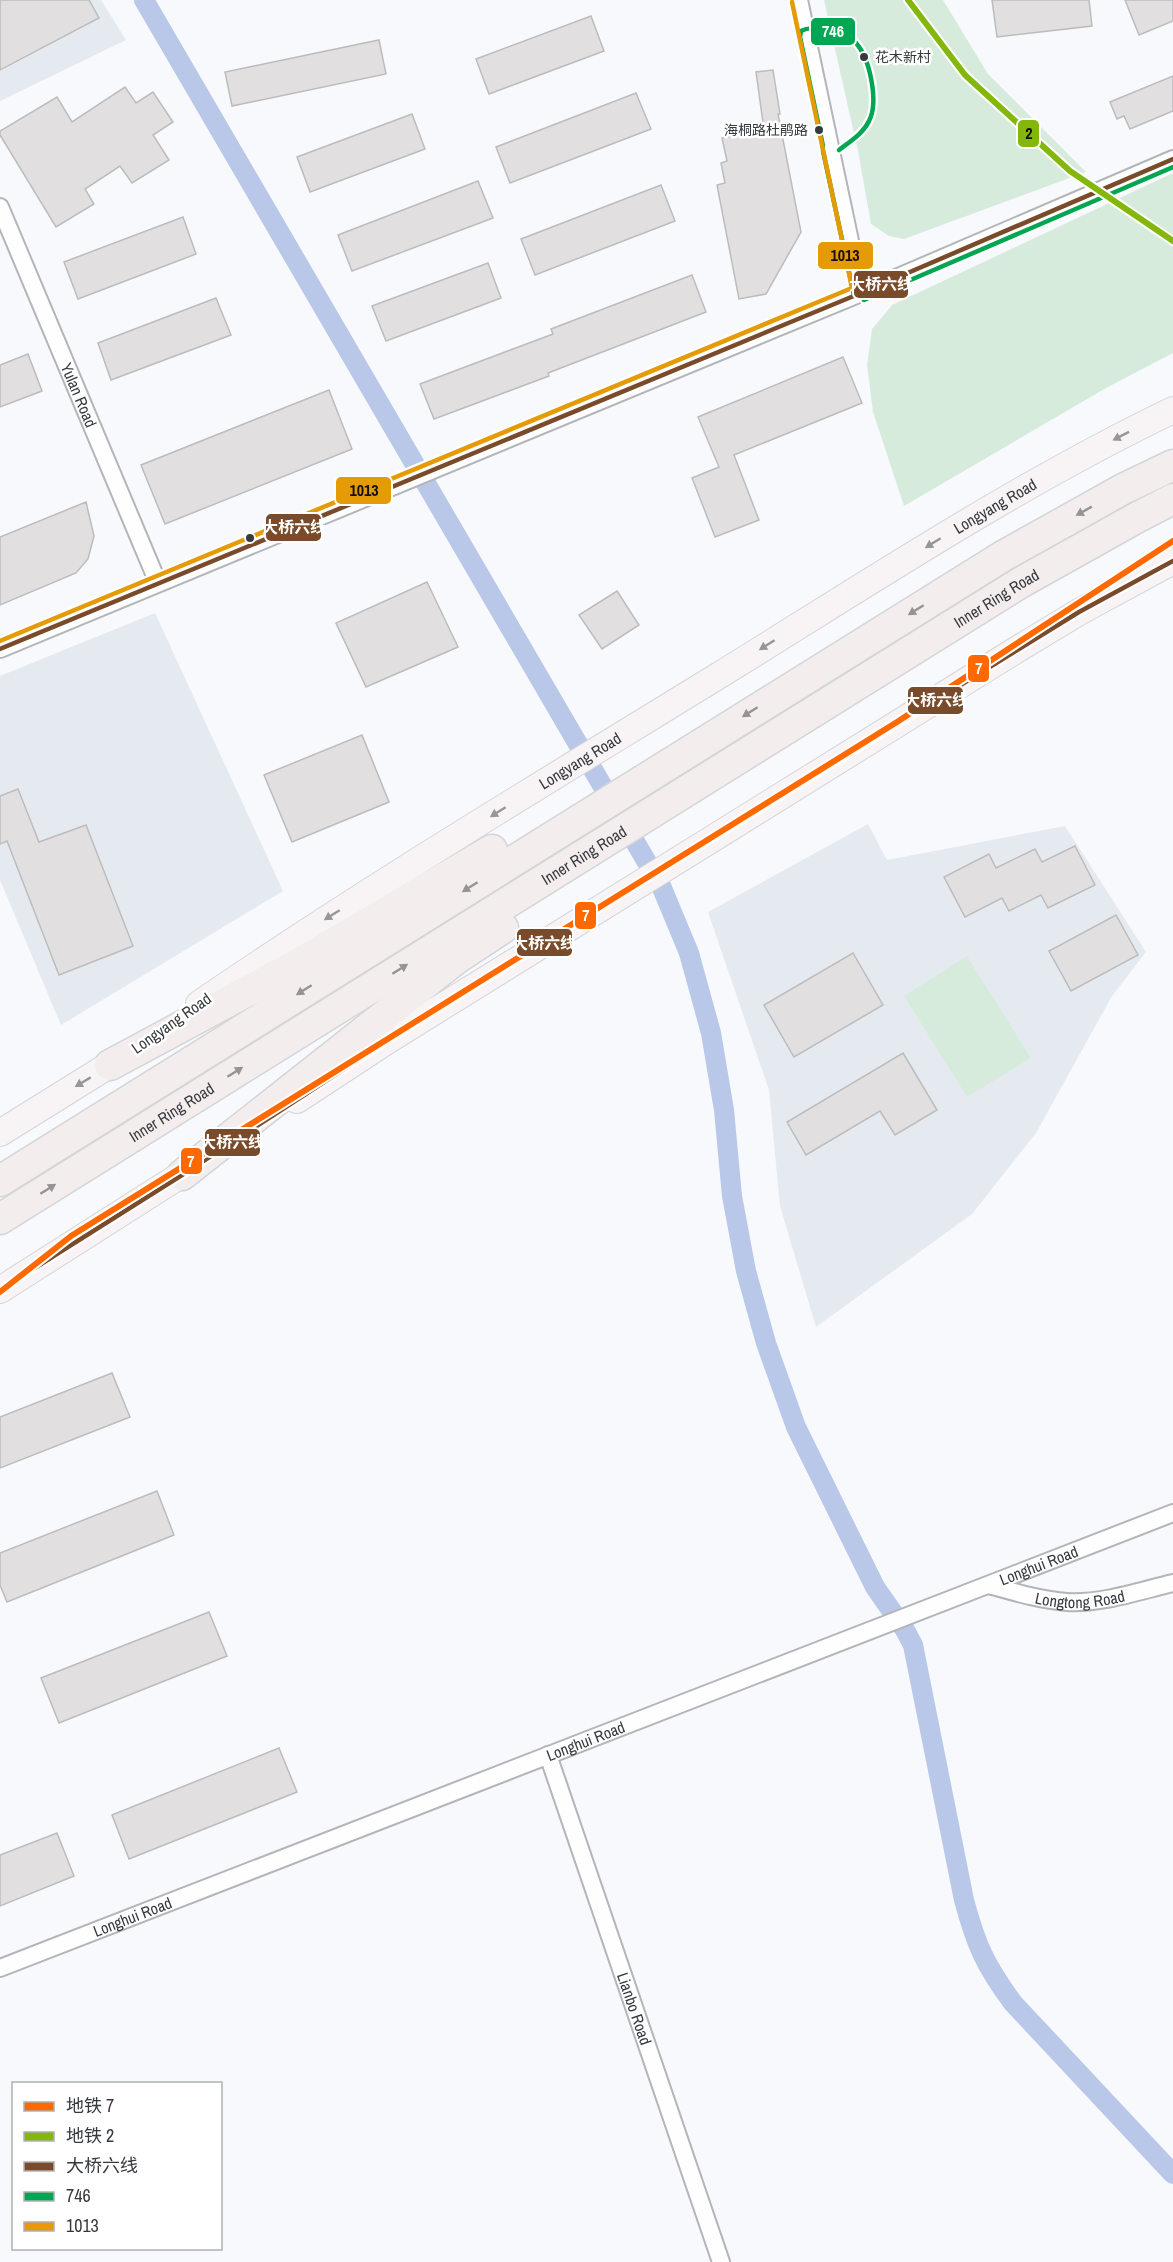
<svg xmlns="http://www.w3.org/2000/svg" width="1173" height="2262" font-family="'Archivo Narrow','Noto Sans SC',sans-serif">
<rect width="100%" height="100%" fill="#f7f9fc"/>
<g fill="#e5eaf1">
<polygon points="0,0 101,0 126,40 0,101"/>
<polygon points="155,613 283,891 61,1025 0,880 0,676"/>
<polygon points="868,824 887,860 1065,826 1146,952 1112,996 1036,1133 972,1214 816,1327 780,1206 769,1090 708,912"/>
</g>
<g fill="#d7ebdd">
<polygon points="824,0 943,0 988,74 1086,172 904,239 889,236 871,224 858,151"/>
<polygon points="1173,173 1173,353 1106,388 904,506 873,412 867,365 872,329 892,305"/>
<polygon points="967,956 1031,1058 967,1097 904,996"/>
</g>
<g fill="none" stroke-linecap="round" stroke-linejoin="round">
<path stroke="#b9c8e8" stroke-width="20" d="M 144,0 L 662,888 L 689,953 L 711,1033 L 724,1110 L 732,1196 L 746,1271 L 766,1343 L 796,1427 L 875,1587 L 905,1630 L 913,1645 L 964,1900 C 976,1945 985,1965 1013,2003 L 1173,2174"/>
</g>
<g fill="#e1dfe0" stroke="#bdbcbd" stroke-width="1.5">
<polygon points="0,0 89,0 99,18 0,70"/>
<polygon points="992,0 1089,0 1092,26 997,37"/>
<polygon points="1125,0 1173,0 1173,21 1139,35"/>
<polygon points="591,16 604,51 489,94 476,59"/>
<polygon points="379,40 386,74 232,106 225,72"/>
<polygon points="773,70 780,114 778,114 801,232 766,294 739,299 717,185 725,183 721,163 727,161 722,138 764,130 756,72"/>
<polygon points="1173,76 1173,111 1130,129 1124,116 1117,119 1110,102"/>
<polygon points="125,87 136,103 153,92 173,122 153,135 169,160 132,183 120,166 85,189 94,204 56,227 0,135 0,131 57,97 72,122"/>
<polygon points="636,93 651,129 510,183 496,147"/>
<polygon points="412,114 425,149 310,192 297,157"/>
<polygon points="478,181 493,218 352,271 338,235"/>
<polygon points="661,185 675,221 535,275 521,239"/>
<polygon points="183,217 196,254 78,299 64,262"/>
<polygon points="488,263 501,298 386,341 372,306"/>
<polygon points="692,275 706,312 548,373 549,376 434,419 420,384 553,334 551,329"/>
<polygon points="216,298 231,335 111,380 98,343"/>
<polygon points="28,354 42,391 0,407 0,365"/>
<polygon points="843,357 862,403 734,455 759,520 715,537 692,478 719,467 698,417"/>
<polygon points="329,390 352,449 165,524 141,465"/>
<polygon points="86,502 94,536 88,559 76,573 0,605 0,537"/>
<polygon points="427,582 458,647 366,687 336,623"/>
<polygon points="617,591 639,625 602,649 579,615"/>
<polygon points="362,735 389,802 292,842 264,775"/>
<polygon points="18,789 39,842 86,825 133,946 59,975 7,841 0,844 0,796"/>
<polygon points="1075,846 1095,885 1048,908 1041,895 1009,911 1002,898 965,917 944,877 989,854 996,868 1035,849 1042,862"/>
<polygon points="1116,915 1138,955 1071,991 1049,951"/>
<polygon points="853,953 883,1005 794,1057 764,1005"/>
<polygon points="903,1053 937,1110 895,1135 880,1111 806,1155 787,1122"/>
<polygon points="112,1373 130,1417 0,1468 0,1417"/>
<polygon points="157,1491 174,1535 7,1602 0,1585 0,1553"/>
<polygon points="209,1612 227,1656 59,1723 41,1678"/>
<polygon points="279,1748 297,1792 129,1859 112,1815"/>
<polygon points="57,1833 74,1876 0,1906 0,1855"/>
</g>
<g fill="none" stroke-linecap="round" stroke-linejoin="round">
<defs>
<g id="street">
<polyline points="799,0 861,293"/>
<path id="s1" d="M 0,207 L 158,583"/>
<polyline points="0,649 861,293 1173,159"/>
<path id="s2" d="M 989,1585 C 1014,1592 1040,1600 1067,1602 C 1102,1604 1139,1591 1173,1583"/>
<path id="s3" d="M 548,1755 L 721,2262"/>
<path id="s4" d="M 0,1968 L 1173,1513"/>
</g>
<g id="primary">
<path id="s5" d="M 199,1004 C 368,888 544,783 718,676 C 867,584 1015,486 1173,410"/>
<polyline points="297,1100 390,1039 1021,647 1079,612 1173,561"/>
<polyline points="0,1133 127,1054"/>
<polyline points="0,1290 198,1164"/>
</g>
<g id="highway">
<polyline points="110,1065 298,964 492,850"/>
<polyline points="182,1175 456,959 503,928"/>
<polyline points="0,1181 1003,556 1123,489 1173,465"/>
<path id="s6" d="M 0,1219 L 1020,583 L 1138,517 L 1173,499"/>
</g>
</defs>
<use href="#street" stroke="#b3b5b8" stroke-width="20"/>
<use href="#primary" stroke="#d4d5d7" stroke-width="28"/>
<use href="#highway" stroke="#d4d5d7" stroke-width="33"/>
<use href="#street" stroke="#fefeff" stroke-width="16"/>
<use href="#primary" stroke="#f8f4f5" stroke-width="26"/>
<use href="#highway" stroke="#f4edee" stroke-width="30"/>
<defs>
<g id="bus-1">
<polyline points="0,649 861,293 1173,159"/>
<polyline points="0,1290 182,1175 390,1039 687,854 1079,612 1173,561"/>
</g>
<g id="bus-2">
<path d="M 823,146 L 800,37 L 801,31 C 808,27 816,28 824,29 C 834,31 846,34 854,41 C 870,56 879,102 869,121 C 863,134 849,142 839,150"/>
<polyline points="823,151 854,295"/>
<polyline points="864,300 1173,167"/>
</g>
<polyline id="bus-3" points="0,641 852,288 792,2"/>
</defs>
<use href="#bus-1" stroke="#fff" stroke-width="9"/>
<use href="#bus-2" stroke="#fff" stroke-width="9"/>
<use href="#bus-3" stroke="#fff" stroke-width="9"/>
<use href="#bus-1" stroke="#7a4b2a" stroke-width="4.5"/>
<use href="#bus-2" stroke="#00a651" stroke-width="4.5"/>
<use href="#bus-3" stroke="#e49b06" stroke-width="4.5"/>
<defs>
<polyline id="metro-1" points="0,1292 71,1236 897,722 1173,541"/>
<polyline id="metro-2" points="908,0 965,75 1070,171 1173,241"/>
</defs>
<use href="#metro-1" stroke="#fff" stroke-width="10"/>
<use href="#metro-2" stroke="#fff" stroke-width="10"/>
<use href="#metro-1" stroke="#ff6900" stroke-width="6"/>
<use href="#metro-2" stroke="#84b70c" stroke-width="6"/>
</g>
<defs><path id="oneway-solid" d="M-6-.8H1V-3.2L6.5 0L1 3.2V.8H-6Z" transform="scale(1.5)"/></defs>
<g fill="#979699">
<use href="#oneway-solid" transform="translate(1121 436) rotate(153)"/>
<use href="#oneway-solid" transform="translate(933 543) rotate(148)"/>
<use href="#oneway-solid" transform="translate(767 645) rotate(148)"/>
<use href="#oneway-solid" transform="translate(498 812) rotate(148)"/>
<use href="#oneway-solid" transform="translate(332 915) rotate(148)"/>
<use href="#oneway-solid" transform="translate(83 1082) rotate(149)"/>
</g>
<g fill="#959396">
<use href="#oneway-solid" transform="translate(1084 511) rotate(151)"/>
<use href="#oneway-solid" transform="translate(916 610) rotate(148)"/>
<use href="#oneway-solid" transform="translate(750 712) rotate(148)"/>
<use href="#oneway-solid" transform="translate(470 887) rotate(148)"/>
<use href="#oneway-solid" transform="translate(400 969) rotate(-32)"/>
<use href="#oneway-solid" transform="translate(304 990) rotate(148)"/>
<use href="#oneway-solid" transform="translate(235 1072) rotate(-32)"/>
<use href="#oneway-solid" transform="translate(48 1189) rotate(-32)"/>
</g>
<g fill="#36393d" stroke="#fff" stroke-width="2">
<circle cx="864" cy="57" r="5"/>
<circle cx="819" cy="130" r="5"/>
<circle cx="250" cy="538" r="5"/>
</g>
<g text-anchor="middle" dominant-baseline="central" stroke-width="5" stroke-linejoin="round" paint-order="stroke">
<g font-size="14" fill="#36393d" stroke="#fff" text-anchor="start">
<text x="875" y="57">花木新村</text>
<text x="808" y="130" text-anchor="end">海桐路杜鹃路</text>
</g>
<g font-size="16" fill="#36393d" stroke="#fff">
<text stroke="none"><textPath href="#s1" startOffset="204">Yulan Road</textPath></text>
<text stroke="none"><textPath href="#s5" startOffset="939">Longyang Road</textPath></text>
<text stroke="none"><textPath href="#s6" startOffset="1174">Inner Ring Road</textPath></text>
<text stroke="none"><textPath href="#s5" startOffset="452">Longyang Road</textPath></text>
<text stroke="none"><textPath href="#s6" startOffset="688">Inner Ring Road</textPath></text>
<text transform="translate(171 1023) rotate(-35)">Longyang Road</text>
<text stroke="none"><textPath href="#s6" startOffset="202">Inner Ring Road</textPath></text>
<text stroke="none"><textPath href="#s4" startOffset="1114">Longhui Road</textPath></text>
<text stroke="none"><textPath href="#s2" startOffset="93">Longtong Road</textPath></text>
<text stroke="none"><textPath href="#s4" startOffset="628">Longhui Road</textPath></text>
<text stroke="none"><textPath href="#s4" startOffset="142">Longhui Road</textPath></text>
<text stroke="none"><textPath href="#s3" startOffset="268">Lianbo Road</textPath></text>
</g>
</g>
<g stroke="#fff" stroke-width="2">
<rect x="810" y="17" width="46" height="29" rx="6" fill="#00a651"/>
<rect x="1017" y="119" width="23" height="29" rx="6" fill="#84b70c"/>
<rect x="817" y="241" width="57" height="29" rx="6" fill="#e49b06"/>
<rect x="853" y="270" width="56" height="29" rx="6" fill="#7a4b2a"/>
<rect x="335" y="476" width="57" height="29" rx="6" fill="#e49b06"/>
<rect x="265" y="513" width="57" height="29" rx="6" fill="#7a4b2a"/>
<rect x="967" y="654" width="23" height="29" rx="6" fill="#ff6900"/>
<rect x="907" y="686" width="57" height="29" rx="6" fill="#7a4b2a"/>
<rect x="574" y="901" width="23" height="29" rx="6" fill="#ff6900"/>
<rect x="516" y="928" width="57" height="29" rx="6" fill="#7a4b2a"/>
<rect x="204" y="1128" width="57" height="29" rx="6" fill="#7a4b2a"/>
<rect x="180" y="1147" width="23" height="28" rx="6" fill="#ff6900"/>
</g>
<g font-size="16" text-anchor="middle" font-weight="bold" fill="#fff">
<text x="833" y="37">746</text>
<text x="881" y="290">大桥六线</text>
<text x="294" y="533">大桥六线</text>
<text x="979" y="674">7</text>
<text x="936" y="706">大桥六线</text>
<text x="586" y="921">7</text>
<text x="544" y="949">大桥六线</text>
<text x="232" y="1148">大桥六线</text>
<text x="191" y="1167">7</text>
</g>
<g font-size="16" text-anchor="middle" font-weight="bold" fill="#111">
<text x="1029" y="139">2</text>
<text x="845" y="261">1013</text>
<text x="364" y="496">1013</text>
</g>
<rect x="12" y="2082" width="210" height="168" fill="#ffffff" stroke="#afb0b1" stroke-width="1.5"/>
<rect x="24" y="2102" width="30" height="9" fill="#ff6900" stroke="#afb0b1" stroke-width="1.5"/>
<text x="66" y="2112" font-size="18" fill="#36393d">地铁 7</text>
<rect x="24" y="2132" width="30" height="9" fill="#84b70c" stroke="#afb0b1" stroke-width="1.5"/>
<text x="66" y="2142" font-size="18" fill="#36393d">地铁 2</text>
<rect x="24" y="2162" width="30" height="9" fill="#7a4b2a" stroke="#afb0b1" stroke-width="1.5"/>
<text x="66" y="2172" font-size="18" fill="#36393d">大桥六线</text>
<rect x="24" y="2192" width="30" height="9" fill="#00a651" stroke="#afb0b1" stroke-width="1.5"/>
<text x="66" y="2202" font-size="18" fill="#36393d">746</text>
<rect x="24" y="2222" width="30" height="9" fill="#e49b06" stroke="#afb0b1" stroke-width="1.5"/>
<text x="66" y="2232" font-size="18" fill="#36393d">1013</text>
</svg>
